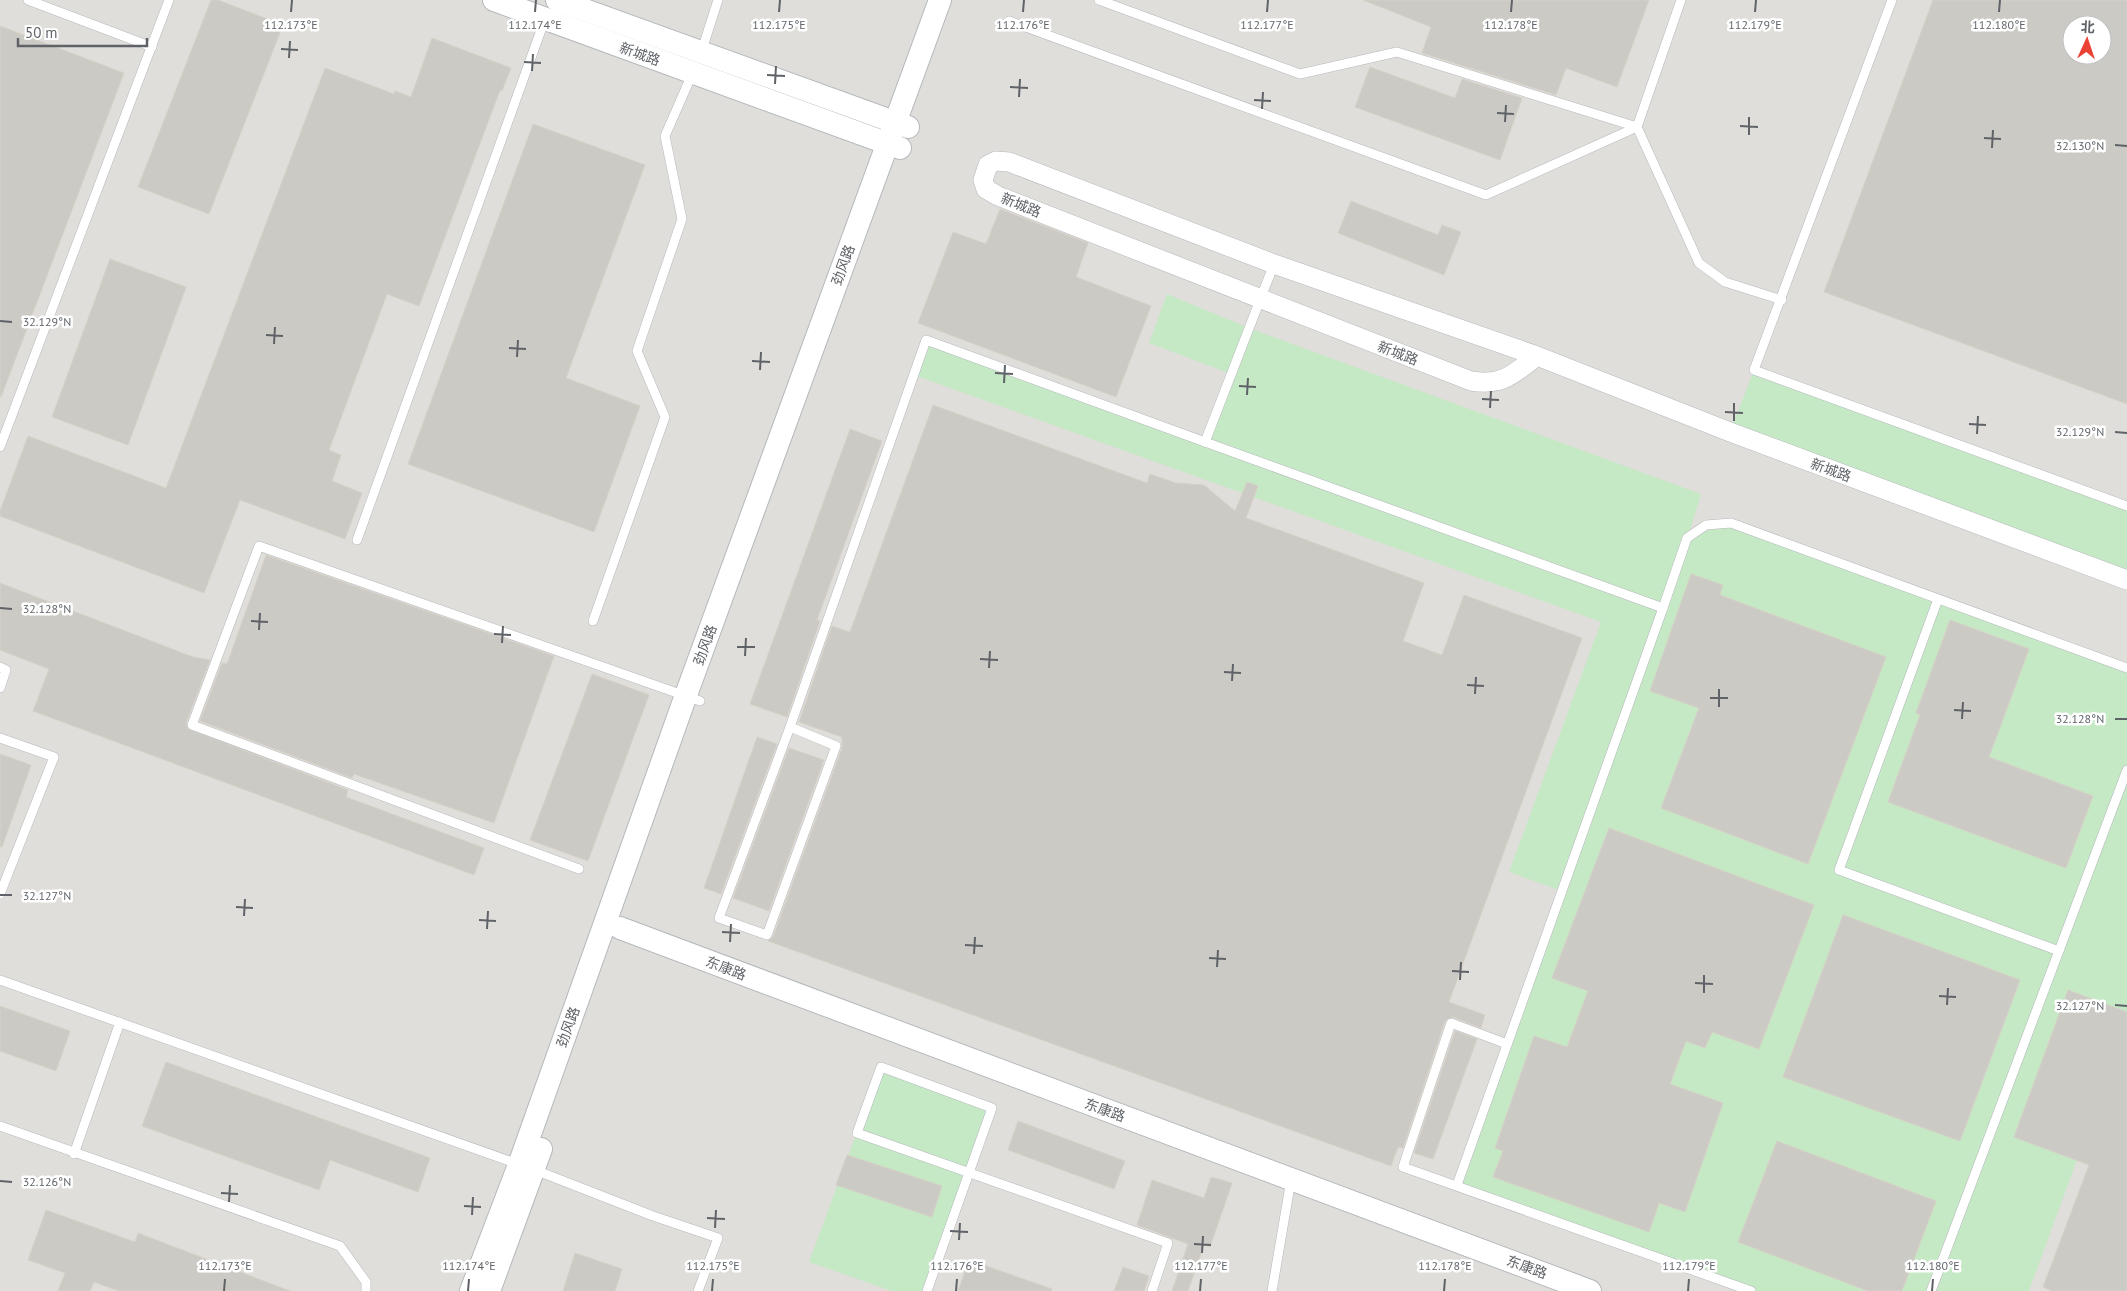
<svg xmlns="http://www.w3.org/2000/svg" width="2127" height="1291" font-family="'PT Sans','Noto Sans SC',sans-serif">
<rect width="100%" height="100%" fill="#f1efe8"/>
<path fill="#e0deda" fill-rule="evenodd" d="M 0,0 L 2127,0 L 2127,1291 L 0,1291 ZM 2072,25 L 2102,25 L 2102,55 L 2072,55 Z"/>
<g fill="#c5e8c5">
<polygon points="1167,294 1249,328 1701,494 1688,537 1706,525 1731,523 2127,667 2127,1023 2029,1291 1751,1291 1457,1185 1562,891 1509,872 1601,622 914,375 926,340 1205,442 1231,374 1149,343"/>
<polygon points="1754,370 2127,505 2127,580 1730,432"/>
<polygon points="881,1067 992,1108 927,1291 892,1291 809,1262"/>
</g>
<g fill="#cccac5" stroke="#d6d1c6" fill-rule="evenodd">
<polygon points="211,0 218,0 283,25 209,214 138,187"/>
<polygon points="1363,0 1649,0 1617,87 1566,68 1556,95 1422,53 1431,27"/>
<path d="M 1933,0 L 2127,0 L 2127,404 L 1824,292 ZM 2072,25 L 2102,25 L 2102,55 L 2072,55 Z"/>
<polygon points="0,26 124,73 1,397 0,396"/>
<polygon points="432,38 511,68 502,91 500,90 419,306 387,294 329,450 341,455 332,481 362,493 345,539 240,500 204,593 0,516 0,511 28,436 166,488 325,68 394,94 395,91 411,97"/>
<polygon points="1370,67 1455,98 1462,79 1522,98 1500,160 1355,107"/>
<polygon points="533,124 645,165 566,378 640,406 594,532 408,464"/>
<polygon points="1351,201 1438,235 1442,225 1461,232 1444,275 1338,233"/>
<polygon points="1000,209 1088,243 1076,277 1151,306 1116,397 918,323 953,232 986,244"/>
<polygon points="110,259 186,287 128,445 52,417"/>
<polygon points="933,405 1147,483 1150,474 1176,483 1204,485 1235,511 1247,482 1258,486 1246,518 1424,583 1403,641 1442,655 1464,595 1582,638 1449,1002 1485,1015 1481,1028 1453,1017 1445,1021 1403,1148 1398,1147 1391,1166 768,941 773,937 842,748 842,737 799,722 832,626 850,632"/>
<polygon points="850,429 882,441 817,620 820,621 787,717 750,704"/>
<polygon points="266,555 554,656 494,823 354,774 352,778 200,721 222,663 227,664"/>
<polygon points="1691,574 1723,585 1720,595 1886,657 1808,864 1661,808 1699,708 1650,691"/>
<polygon points="0,583 193,657 210,660 186,723 188,729 348,790 346,797 484,848 474,875 33,711 49,669 0,650"/>
<polygon points="1950,620 2029,649 1989,757 2093,796 2066,868 1888,802 1920,715 1916,713"/>
<polygon points="592,674 649,695 588,861 530,840"/>
<polygon points="757,737 777,744 721,894 704,888"/>
<polygon points="789,748 824,760 769,911 733,898"/>
<polygon points="0,754 31,765 2,847 0,847"/>
<polygon points="1609,828 1814,905 1759,1049 1712,1032 1705,1048 1686,1041 1670,1084 1723,1103 1685,1212 1659,1203 1649,1232 1493,1177 1503,1151 1495,1148 1534,1036 1567,1047 1588,991 1552,978"/>
<polygon points="1843,915 2020,980 1960,1141 1783,1077"/>
<polygon points="2068,990 2127,1012 2127,1291 2052,1291 2043,1287 2089,1165 2014,1137"/>
<polygon points="0,1006 70,1031 56,1071 0,1051"/>
<polygon points="1455,1031 1477,1039 1433,1159 1414,1153"/>
<polygon points="166,1062 430,1158 418,1192 330,1160 319,1190 142,1126"/>
<polygon points="1018,1121 1125,1161 1114,1189 1008,1150"/>
<polygon points="1777,1141 1936,1201 1902,1291 1868,1291 1738,1242"/>
<polygon points="847,1155 942,1186 932,1217 836,1185"/>
<polygon points="1211,1177 1232,1183 1210,1247 1204,1245 1188,1291 1172,1291 1188,1244 1137,1225 1152,1180 1204,1198"/>
<polygon points="46,1210 135,1242 138,1233 290,1291 119,1291 94,1282 90,1291 58,1291 65,1273 28,1260"/>
<polygon points="575,1253 622,1269 615,1291 563,1291"/>
<polygon points="969,1260 1052,1289 1051,1291 958,1291"/>
<polygon points="1123,1267 1149,1276 1144,1291 1114,1291"/>
</g>
<g fill="none" stroke-linecap="round" stroke-linejoin="round">
<defs>
<g id="service">
<polyline points="28,0 152,47"/>
<polyline points="1099,0 1300,74 1397,52 1637,127 1699,263 1725,282 1782,300"/>
<polyline points="1892,0 1754,370 2127,506"/>
<polyline points="1009,21 1486,195 1637,127 1681,0"/>
<polyline points="701,53 718,0"/>
<polyline points="1205,442 1663,608 1457,1185"/>
<polyline points="0,447 169,0"/>
<polyline points="357,540 545,19"/>
<polyline points="1938,599 1839,870 2059,951"/>
<polyline points="1663,608 1687,538 1706,525 1731,523 2127,668"/>
<polyline points="593,621 665,417 637,351 682,219 665,136 693,72"/>
<polyline points="0,667 6,670 0,688"/>
<polyline points="790,727 836,746 767,935 719,918 790,727 926,340 1205,442 1274,264"/>
<polyline points="0,738 54,757 0,894"/>
<polyline points="579,869 192,725 259,546 700,701"/>
<polyline points="0,980 518,1164"/>
<polyline points="1507,1044 1451,1023 1403,1167 1751,1291"/>
<polyline points="0,1126 340,1246 366,1282 366,1291"/>
<polyline points="74,1154 120,1022"/>
<polyline points="535,1170 653,1216 718,1238 698,1291"/>
<polyline points="927,1291 992,1108 881,1067 857,1133 1168,1243 1152,1291"/>
<polyline points="1272,1291 1291,1180"/>
<polyline points="1931,1291 2127,770"/>
</g>
<path id="minor" d="M 1537,356 C 1512,375 1503,386 1471,381 L 998,196 L 986,189 L 983,180 L 988,165 L 996,161 L 1009,162 L 1274,264 L 1537,356 L 1730,432 L 2127,580"/>
<g id="tertiary">
<polyline points="494,0 900,148"/>
<polyline points="557,0 908,127"/>
<polyline points="620,928 1590,1291"/>
<polyline points="471,1291 519,1165 686,695 940,0"/>
<polyline points="489,1291 541,1149"/>
</g>
</defs>
<use href="#service" stroke="#b5b8bc" stroke-width="10"/>
<use href="#minor" stroke="#b5b8bc" stroke-width="20"/>
<use href="#tertiary" stroke="#b5b8bc" stroke-width="24"/>
<use href="#service" stroke="#fff" stroke-width="9"/>
<use href="#minor" stroke="#fff" stroke-width="19"/>
<use href="#tertiary" stroke="#fff" stroke-width="22"/>
</g>
<path fill="none" stroke="#5f6368" stroke-width="2" d="M 291,12 L 292,0M 535,12 L 536,0M 779,12 L 780,0M 1023,12 L 1024,0M 1267,12 L 1268,0M 1511,12 L 1512,0M 1755,12 L 1756,0M 1999,12 L 2000,0M 281,49 L 298,50M 289,58 L 290,41M 524,62 L 541,63M 532,71 L 533,54M 767,75 L 785,76M 775,84 L 776,66M 1010,87 L 1028,88M 1019,97 L 1020,79M 1254,100 L 1271,101M 1262,109 L 1263,92M 1497,113 L 1514,114M 1505,122 L 1506,105M 1740,126 L 1758,127M 1749,135 L 1749,117M 1984,138 L 2001,139M 2115,145 L 2127,146M 1992,148 L 1993,130M 0,321 L 12,322M 266,335 L 283,336M 274,344 L 275,327M 509,348 L 526,349M 517,357 L 518,340M 752,361 L 770,362M 760,370 L 761,352M 995,373 L 1013,374M 1004,383 L 1005,365M 1239,386 L 1256,387M 1247,395 L 1248,378M 1482,399 L 1499,400M 1490,408 L 1491,391M 1725,412 L 1743,413M 1734,421 L 1734,403M 1969,424 L 1986,425M 2115,432 L 2127,433M 1977,434 L 1978,416M 0,608 L 12,609M 251,621 L 268,622M 259,630 L 260,613M 494,634 L 511,635M 502,643 L 503,626M 737,647 L 755,647M 745,656 L 746,638M 980,659 L 998,660M 989,668 L 990,651M 1224,672 L 1241,673M 1232,681 L 1233,664M 1467,685 L 1484,686M 1475,694 L 1476,677M 1710,698 L 1728,698M 1719,707 L 1719,689M 1954,710 L 1971,711M 1962,719 L 1963,702M 2115,719 L 2127,719M 0,895 L 12,895M 236,907 L 253,908M 244,916 L 245,899M 479,920 L 496,921M 487,929 L 488,911M 722,932 L 740,933M 730,942 L 731,924M 965,945 L 983,946M 974,954 L 975,937M 1209,958 L 1226,959M 1217,967 L 1218,950M 1452,971 L 1469,972M 1460,980 L 1461,962M 1695,983 L 1713,984M 1704,993 L 1704,975M 1939,996 L 1956,997M 1947,1005 L 1948,988M 2115,1005 L 2127,1006M 0,1181 L 12,1182M 221,1193 L 238,1194M 229,1202 L 230,1185M 464,1206 L 481,1207M 472,1215 L 473,1197M 707,1218 L 725,1219M 715,1228 L 716,1210M 950,1231 L 968,1232M 959,1240 L 960,1223M 1194,1244 L 1211,1245M 1202,1253 L 1203,1236M 224,1291 L 225,1279M 468,1291 L 469,1279M 712,1291 L 713,1279M 956,1291 L 957,1279M 1200,1291 L 1201,1279M 1444,1291 L 1445,1279M 1688,1291 L 1689,1279M 1932,1291 L 1933,1279"/>
<g text-anchor="middle" dominant-baseline="central" stroke-width="5" stroke-linejoin="round" paint-order="stroke">
<g font-size="14" fill="#5f6368" stroke="#fff">
<text transform="translate(640 54) rotate(20)">新城路</text>
<text transform="translate(1021 205) rotate(22)">新城路</text>
<text transform="translate(843 265) rotate(-70)">劲风路</text>
<text transform="translate(1398 353) rotate(21)">新城路</text>
<text transform="translate(1831 470) rotate(20)">新城路</text>
<text transform="translate(705 645) rotate(-70)">劲风路</text>
<text transform="translate(726 968) rotate(21)">东康路</text>
<text transform="translate(568 1027) rotate(-70)">劲风路</text>
<text transform="translate(1105 1110) rotate(20)">东康路</text>
<text transform="translate(1527 1267) rotate(20)">东康路</text>
</g>
</g>
<g font-size="12" text-anchor="middle" fill="#5f6368" stroke="#fff" stroke-width="5" stroke-linejoin="round" paint-order="stroke">
<text x="291" y="29">112.173°E</text>
<text x="535" y="29">112.174°E</text>
<text x="779" y="29">112.175°E</text>
<text x="1023" y="29">112.176°E</text>
<text x="1267" y="29">112.177°E</text>
<text x="1511" y="29">112.178°E</text>
<text x="1755" y="29">112.179°E</text>
<text x="1999" y="29">112.180°E</text>
<text x="2080" y="150">32.130°N</text>
<text x="47" y="326">32.129°N</text>
<text x="2080" y="436">32.129°N</text>
<text x="47" y="613">32.128°N</text>
<text x="2080" y="723">32.128°N</text>
<text x="47" y="900">32.127°N</text>
<text x="2080" y="1010">32.127°N</text>
<text x="47" y="1186">32.126°N</text>
<text x="225" y="1270">112.173°E</text>
<text x="469" y="1270">112.174°E</text>
<text x="713" y="1270">112.175°E</text>
<text x="957" y="1270">112.176°E</text>
<text x="1201" y="1270">112.177°E</text>
<text x="1445" y="1270">112.178°E</text>
<text x="1689" y="1270">112.179°E</text>
<text x="1933" y="1270">112.180°E</text>
</g>
<g transform="translate(2087 40) rotate(3)"><circle r="24" fill="#ffffff" stroke="#bfc1c3"/>
<path d="M0-4L9 19L0 12L-9 19Z" fill="#ea4335"/>
<text y="-8" font-size="14" font-weight="bold" text-anchor="middle" fill="#5f6368">北</text>
</g>
<path d="M18 38v8h129v-8" fill="none" stroke="#5f6368" stroke-width="2.5"/>
<text x="25" y="38" font-size="15" fill="#5f6368" stroke="#ffffff" stroke-width="4" paint-order="stroke">50 m</text>
</svg>
